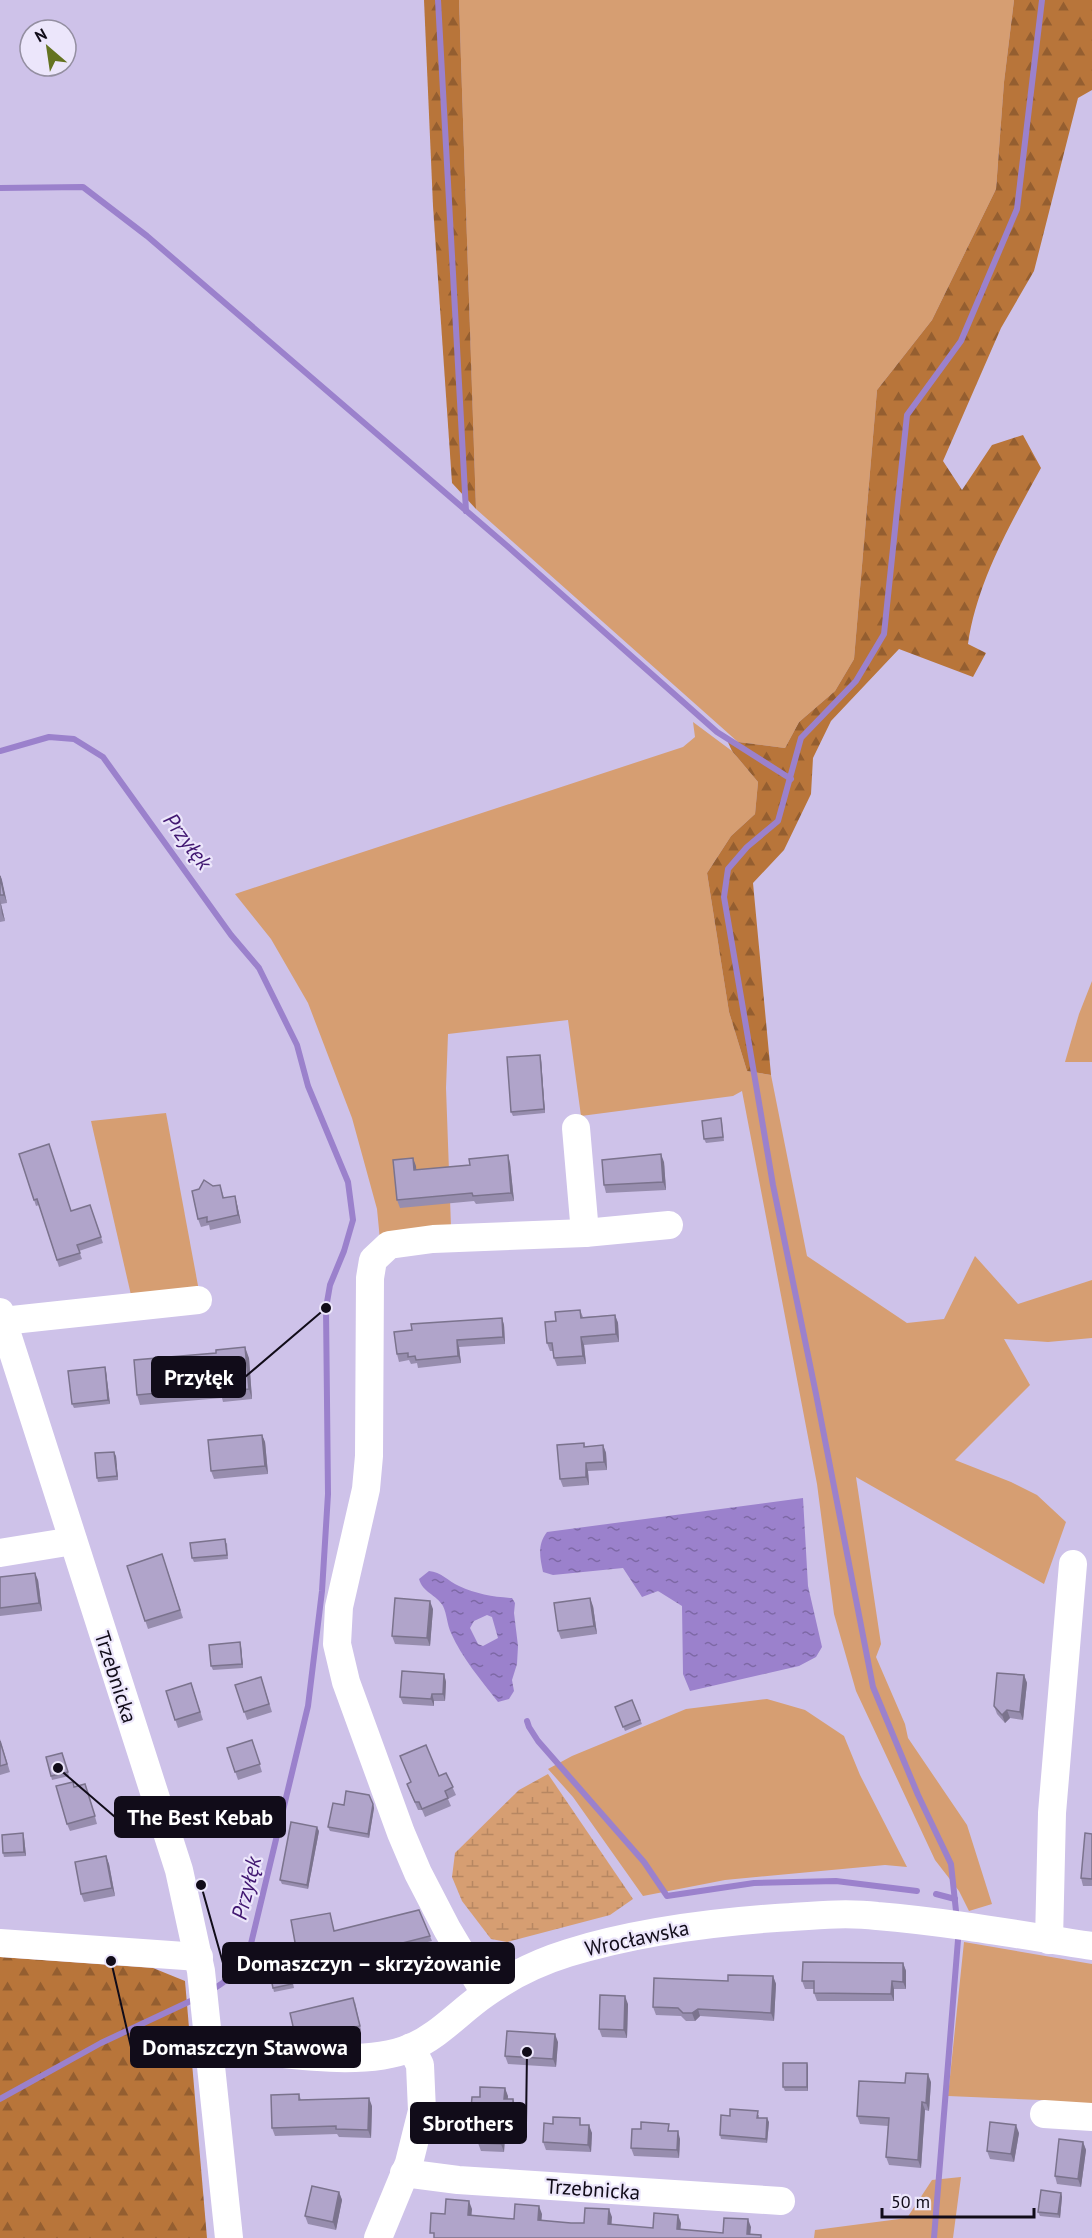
<svg xmlns="http://www.w3.org/2000/svg" width="1092" height="2238" font-family="'PT Sans',sans-serif">
<defs>
<pattern id="forest-firs" width="22" height="20" patternUnits="userSpaceOnUse" patternTransform="scale(1.5)"><rect width="22" height="20" fill="#b8753a"/><path d="M5 1l3.5 6h-7zM16 11l3.5 6h-7z" fill="#945e30"/></pattern>
<pattern id="wetland-marsh" width="20" height="14" patternUnits="userSpaceOnUse" patternTransform="scale(1.5)"><rect width="20" height="14" fill="#d69e72"/><path d="M1 5h8M5 5V1M11 12h8M15 12V8" fill="none" stroke="#b78762"/></pattern>
<pattern id="water-ripples" width="26" height="14" patternUnits="userSpaceOnUse" patternTransform="scale(1.5)"><rect width="26" height="14" fill="#9b81cc"/><path d="M2 4q2-2 4 0t4 0M15 11q2-2 4 0t4 0" fill="none" stroke="#7d68a5"/></pattern>
</defs>
<rect width="100%" height="100%" fill="#cec2e9"/>
<g fill="#d69e72">
<polygon points="459,0 1014,0 1004,82 996,189 932,320 877,390 854,659 835,691 799,722 785,748 738,742 476,509"/>
<polygon points="693,722 732,751 758,782 755,814 731,836 707,873 729,1012 747,1071 771,1075 807,1256 907,1323 944,1319 975,1256 1018,1304 1092,1280 1092,1338 1048,1342 1004,1339 1030,1385 955,1460 1011,1482 1037,1495 1066,1522 1044,1584 856,1477 881,1644 876,1657 905,1724 908,1738 967,1825 992,1904 969,1911 959,1891 935,1860 856,1691 834,1614 817,1484 742,1091 733,1096 581,1116 568,1020 448,1034 446,1088 451,1227 380,1240 377,1209 352,1118 308,1003 271,939 235,894 683,747 695,737"/>
<polygon points="1092,981 1092,1062 1065,1062 1079,1014"/>
<polygon points="166,1113 199,1291 131,1295 91,1121"/>
<polygon points="767,1699 805,1710 844,1736 860,1775 907,1867 885,1865 725,1880 643,1896 573,1797 548,1769 572,1756 686,1709"/>
<polygon points="964,1942 1092,1964 1092,2106 1040,2100 948,2096"/>
<polygon points="961,2177 953,2238 814,2238 815,2230 907,2218 932,2180"/>
</g>
<g fill="url(#forest-firs)">
<polygon points="424,0 459,0 476,509 452,483 433,206"/>
<path d="M 1014,0 L 1092,0 L 1092,90 L 1078,98 L 1034,271 L 1001,328 L 943,461 L 962,490 L 992,445 L 1023,435 L 1041,468 C 1011,523 977,581 968,644 L 986,653 L 973,677 L 899,649 L 831,721 L 813,758 L 811,794 L 784,850 L 753,883 L 771,1075 L 747,1071 L 729,1012 L 707,873 L 731,836 L 755,814 L 758,782 L 732,751 L 726,738 L 738,742 L 785,748 L 799,722 L 835,691 L 854,659 L 877,390 L 932,320 L 996,189 L 1004,82 Z"/>
<polygon points="0,1957 153,1968 185,1981 207,2238 0,2238"/>
</g>
<polygon fill="url(#wetland-marsh)" points="548,1774 633,1899 610,1915 507,1942 491,1939 462,1901 452,1877 455,1853 519,1790"/>
<g fill="url(#water-ripples)" fill-rule="evenodd">
<path d="M 803,1498 L 808,1586 L 822,1647 L 816,1657 L 799,1666 L 690,1691 L 683,1674 L 682,1606 L 658,1591 L 642,1597 L 623,1568 L 553,1575 L 543,1572 C 540,1557 537,1545 547,1532 Z"/>
<path d="M 429,1571 C 441,1572 448,1581 459,1586 C 476,1594 494,1597 512,1598 L 515,1603 L 514,1613 L 518,1646 L 517,1664 L 512,1680 L 514,1691 L 509,1699 L 498,1702 C 481,1680 462,1658 451,1633 C 447,1625 447,1614 443,1606 C 436,1594 423,1593 419,1579 ZM 487,1615 L 492,1617 L 498,1638 L 483,1646 L 478,1644 L 470,1628 L 474,1621 Z"/>
</g>
<g fill="none" stroke-linecap="round" stroke-linejoin="round">
<g stroke="#9b81cc" stroke-width="6">
<polyline points="438,0 466,511"/>
<polyline points="0,188 83,187 147,236 506,545 717,732 791,779"/>
<path d="M 0,751 L 49,737 L 74,739 L 103,757 L 231,935 L 259,968 L 297,1045 L 308,1086 L 348,1182 L 353,1220 L 344,1251 L 330,1285 L 326,1308 L 328,1494 L 322,1591 L 308,1706 L 249,1952 C 238,1969 229,1981 211,1990"/>
<polyline points="527,1721 529,1727 538,1741 644,1862 667,1896 754,1883 836,1881 917,1891"/>
<polyline points="936,1894 955,1899"/>
<polyline points="956,1911 951,1864 918,1795 873,1687 816,1394 773,1185 724,897 728,869 747,847 778,821 801,738 856,681 884,634 907,415 961,341 1017,209 1042,0"/>
<polyline points="0,2099 101,2043 197,1998"/>
<polyline points="934,2238 958,1940"/>
</g>
<g stroke="#fff" stroke-width="28">
<polyline points="576,1128 585,1233"/>
<polyline points="0,1312 179,1870 201,1971 229,2238"/>
<polyline points="3,1321 198,1300"/>
<polyline points="0,1553 73,1541"/>
<polyline points="1049,1940 1052,1813 1073,1564"/>
<polyline points="0,1943 199,1957"/>
<polyline points="485,1993 447,1929 418,1873 401,1833 346,1682 337,1644 339,1607 366,1489 369,1456 370,1278 373,1260 389,1245 433,1239 585,1233 669,1225"/>
<path d="M 209,2046 C 266,2050 358,2070 410,2048 C 439,2036 460,2011 485,1994 C 510,1976 539,1962 568,1953 C 636,1932 705,1923 776,1918 C 809,1916 844,1912 877,1916 C 949,1922 1021,1935 1092,1946"/>
<polyline points="1044,2114 1092,2117"/>
<polyline points="404,2173 458,2180 781,2201"/>
<polyline points="378,2238 409,2163 422,2111 420,2065 411,2047"/>
</g>
</g>
<g fill="#978dae">
<polygon points="0,875 7,903 1,904 5,921 0,922"/>
<polygon points="541,1059 545,1113 513,1116 511,1112"/>
<polygon points="721,1118 722,1122 724,1141 706,1143 704,1139"/>
<polygon points="19,1154 71,1211 90,1205 103,1243 79,1251 82,1259 59,1267 39,1205 36,1206"/>
<polygon points="413,1158 416,1170 510,1163 514,1201 476,1204 474,1201 400,1208 397,1200"/>
<polygon points="664,1162 666,1190 606,1193 604,1185"/>
<polygon points="220,1185 224,1198 237,1204 241,1223 210,1230 209,1225 201,1227 198,1219 213,1186"/>
<polygon points="580,1310 583,1317 615,1315 618,1323 619,1342 584,1345 586,1364 557,1366 554,1358 553,1351 550,1351 547,1343 556,1321"/>
<polygon points="502,1318 504,1325 505,1344 459,1347 461,1363 418,1368 417,1363 411,1364 409,1360 399,1362 397,1354"/>
<polygon points="216,1353 249,1358 252,1399 223,1402 222,1398 140,1405 137,1395"/>
<polygon points="105,1367 106,1371 110,1404 74,1408 72,1404"/>
<polygon points="262,1435 265,1442 268,1474 214,1479 211,1471"/>
<polygon points="584,1443 585,1447 603,1445 606,1453 607,1470 588,1471 589,1485 563,1487 560,1479"/>
<polygon points="116,1456 118,1480 98,1482 97,1478"/>
<polygon points="227,1543 228,1559 194,1562 192,1558"/>
<polygon points="162,1554 183,1618 148,1629 127,1566"/>
<polygon points="0,1577 38,1580 42,1611 0,1616"/>
<polygon points="593,1606 597,1634 561,1639 558,1631"/>
<polygon points="433,1609 430,1646 395,1644 392,1636"/>
<polygon points="240,1642 241,1646 243,1668 213,1670 211,1666"/>
<polygon points="444,1674 446,1682 445,1701 434,1701 434,1706 403,1704 400,1697"/>
<polygon points="1024,1675 1027,1683 1023,1720 1010,1718 1005,1723 997,1714 994,1706"/>
<polygon points="261,1677 272,1712 247,1720 235,1685"/>
<polygon points="191,1683 203,1720 178,1728 166,1691"/>
<polygon points="632,1700 642,1724 625,1731 615,1707"/>
<polygon points="0,1739 10,1772 0,1775"/>
<polygon points="252,1740 262,1772 238,1780 227,1748"/>
<polygon points="62,1753 69,1776 52,1780 46,1757"/>
<polygon points="446,1773 456,1795 448,1799 451,1806 425,1817 422,1810 418,1810 410,1792 439,1776"/>
<polygon points="75,1787 88,1791 97,1824 70,1831 67,1824"/>
<polygon points="369,1795 374,1808 369,1838 330,1831 328,1827 344,1805"/>
<polygon points="319,1831 308,1889 282,1884 280,1880"/>
<polygon points="23,1833 24,1837 26,1856 4,1857 3,1853"/>
<polygon points="1092,1834 1092,1886 1083,1886 1081,1878"/>
<polygon points="106,1856 109,1864 115,1896 84,1902 81,1894"/>
<polygon points="419,1910 432,1941 352,1960 352,1975 336,1975 334,1970 326,1970 324,1965 324,1948 298,1953 296,1948 330,1913 334,1931"/>
<polygon points="286,1950 294,1988 274,1992 273,1988"/>
<polygon points="903,1963 906,1971 906,1989 894,1989 894,2001 817,2001 814,1993 814,1989 805,1989 802,1981"/>
<polygon points="773,1976 776,1984 774,2021 700,2016 695,2021 686,2021 681,2016 656,2015 653,2007 728,1981"/>
<polygon points="355,2002 361,2030 314,2040 297,2039 295,2035"/>
<polygon points="628,2004 627,2038 602,2037 599,2029"/>
<polygon points="558,2042 556,2067 508,2064 505,2056"/>
<polygon points="807,2063 808,2067 808,2091 785,2091 783,2087"/>
<polygon points="931,2082 929,2111 925,2110 921,2168 889,2165 886,2157 888,2126 860,2124 857,2116 905,2083"/>
<polygon points="505,2088 508,2099 516,2107 516,2111 520,2119 519,2137 505,2136 504,2152 481,2151 478,2143 479,2134 469,2134 466,2126 471,2108 480,2097"/>
<polygon points="299,2094 301,2100 372,2106 371,2138 339,2137 337,2134 275,2136 272,2128"/>
<polygon points="759,2115 759,2118 769,2122 767,2143 721,2139 720,2135 730,2116"/>
<polygon points="583,2125 592,2133 591,2152 546,2150 543,2142"/>
<polygon points="671,2131 680,2139 679,2158 634,2156 631,2148"/>
<polygon points="1019,2133 1014,2162 990,2159 987,2151"/>
<polygon points="1083,2142 1086,2150 1081,2187 1057,2184 1055,2176"/>
<polygon points="339,2192 342,2200 336,2230 308,2224 305,2216"/>
<polygon points="1061,2193 1062,2197 1060,2218 1040,2216 1038,2212"/>
</g>
<g fill="#7b738d">
<polygon points="0,875 2,880 7,903 4,895"/>
<polygon points="0,900 1,904 5,921 2,914"/>
<polygon points="540,1055 541,1059 545,1113 544,1109"/>
<polygon points="661,1154 664,1162 666,1190 663,1182"/>
<polygon points="508,1155 510,1163 514,1201 511,1193"/>
<polygon points="413,1158 416,1166 417,1178 414,1170"/>
<polygon points="235,1196 237,1204 241,1223 238,1215"/>
<polygon points="615,1315 618,1323 619,1342 616,1334"/>
<polygon points="502,1318 504,1325 505,1344 503,1337"/>
<polygon points="581,1337 584,1345 586,1364 583,1356"/>
<polygon points="457,1340 459,1347 461,1363 458,1356"/>
<polygon points="245,1347 249,1358 252,1399 249,1389"/>
<polygon points="105,1367 106,1371 110,1404 108,1400"/>
<polygon points="262,1435 265,1442 268,1474 265,1466"/>
<polygon points="603,1445 606,1453 607,1470 604,1462"/>
<polygon points="114,1452 116,1456 118,1480 117,1476"/>
<polygon points="586,1463 588,1471 589,1485 586,1477"/>
<polygon points="35,1573 38,1580 42,1611 39,1603"/>
<polygon points="590,1598 593,1606 597,1634 594,1626"/>
<polygon points="430,1601 433,1609 430,1646 427,1638"/>
<polygon points="240,1642 241,1646 243,1668 242,1664"/>
<polygon points="444,1674 446,1682 445,1701 443,1694"/>
<polygon points="1024,1675 1027,1683 1023,1720 1020,1712"/>
<polygon points="432,1694 434,1701 434,1706 431,1699"/>
<polygon points="1007,1710 1010,1718 1005,1723 1002,1715"/>
<polygon points="373,1804 374,1808 369,1838 368,1834"/>
<polygon points="317,1827 319,1831 308,1889 307,1885"/>
<polygon points="23,1833 24,1837 26,1856 24,1852"/>
<polygon points="106,1856 109,1864 115,1896 112,1888"/>
<polygon points="351,1956 352,1960 352,1975 350,1970"/>
<polygon points="903,1963 906,1971 906,1989 903,1982"/>
<polygon points="773,1976 776,1984 774,2021 771,2013"/>
<polygon points="892,1981 894,1989 894,2001 891,1994"/>
<polygon points="625,1996 628,2004 627,2038 624,2030"/>
<polygon points="698,2009 700,2016 695,2021 692,2013"/>
<polygon points="555,2034 558,2042 556,2067 553,2059"/>
<polygon points="807,2063 808,2067 808,2091 807,2087"/>
<polygon points="928,2074 931,2082 929,2111 926,2103"/>
<polygon points="505,2088 508,2096 507,2107 504,2099"/>
<polygon points="369,2098 372,2106 371,2138 368,2130"/>
<polygon points="513,2099 516,2107 516,2119 513,2111"/>
<polygon points="922,2102 925,2110 921,2168 918,2160"/>
<polygon points="517,2111 520,2119 519,2137 516,2129"/>
<polygon points="767,2118 769,2122 767,2143 766,2139"/>
<polygon points="589,2125 592,2133 591,2152 588,2145"/>
<polygon points="1016,2125 1019,2133 1014,2162 1011,2154"/>
<polygon points="502,2129 505,2136 504,2152 501,2144"/>
<polygon points="678,2131 680,2139 679,2158 677,2150"/>
<polygon points="1083,2142 1086,2150 1081,2187 1078,2179"/>
<polygon points="339,2192 342,2200 336,2230 333,2222"/>
<polygon points="1061,2193 1062,2197 1060,2218 1058,2214"/>
<polygon points="469,2201 472,2209 471,2223 468,2215"/>
<polygon points="539,2206 542,2214 541,2228 538,2220"/>
<polygon points="609,2209 612,2217 611,2232 608,2224"/>
<polygon points="678,2215 681,2223 680,2237 677,2229"/>
<polygon points="748,2219 751,2227 750,2238 747,2234"/>
</g>
<g fill="#b0a4ca" stroke="#7b738d" stroke-width="1.5">
<polygon points="0,876 4,895 0,895"/>
<polygon points="540,1055 544,1109 511,1112 507,1057"/>
<polygon points="721,1118 723,1137 704,1139 702,1121"/>
<polygon points="49,1144 71,1211 90,1205 101,1237 77,1245 80,1253 57,1260 37,1199 34,1200 19,1154"/>
<polygon points="661,1154 663,1182 604,1185 602,1160"/>
<polygon points="508,1155 511,1193 473,1196 472,1193 397,1200 393,1160 413,1158 414,1170 470,1165 469,1159"/>
<polygon points="204,1180 213,1186 220,1185 223,1198 235,1196 238,1215 207,1222 207,1217 198,1219 192,1191 199,1189"/>
<polygon points="580,1310 581,1318 615,1315 616,1334 581,1337 583,1356 554,1358 552,1343 547,1343 545,1322 556,1321 555,1312"/>
<polygon points="502,1318 503,1337 457,1340 458,1356 416,1360 415,1356 408,1357 408,1353 397,1354 394,1332 412,1330 411,1324"/>
<polygon points="245,1347 249,1389 220,1392 219,1387 137,1395 134,1360 216,1353 216,1350"/>
<polygon points="105,1367 108,1400 72,1404 68,1371"/>
<polygon points="262,1435 265,1466 211,1471 208,1440"/>
<polygon points="584,1443 584,1447 603,1445 604,1462 586,1463 586,1477 560,1479 557,1445"/>
<polygon points="114,1452 117,1476 97,1478 95,1453"/>
<polygon points="225,1539 227,1555 192,1558 190,1543"/>
<polygon points="162,1554 180,1610 145,1621 127,1566"/>
<polygon points="35,1573 39,1603 0,1608 0,1577"/>
<polygon points="395,1598 430,1601 427,1638 392,1636"/>
<polygon points="590,1598 594,1626 558,1631 554,1603"/>
<polygon points="240,1642 242,1664 211,1666 209,1645"/>
<polygon points="402,1671 444,1674 443,1694 432,1694 431,1699 400,1697"/>
<polygon points="997,1673 1024,1675 1020,1712 1007,1710 1002,1715 994,1706"/>
<polygon points="261,1677 269,1704 244,1712 235,1685"/>
<polygon points="191,1683 200,1712 175,1720 166,1691"/>
<polygon points="632,1700 640,1720 623,1727 615,1707"/>
<polygon points="252,1740 260,1764 235,1772 227,1748"/>
<polygon points="0,1741 7,1764 0,1766"/>
<polygon points="426,1745 439,1776 446,1773 453,1787 445,1791 448,1798 422,1809 419,1802 415,1802 407,1784 411,1782 400,1756"/>
<polygon points="62,1753 68,1772 51,1776 46,1757"/>
<polygon points="73,1782 74,1787 85,1784 95,1816 67,1824 56,1786"/>
<polygon points="346,1791 369,1795 373,1804 368,1834 328,1827 333,1803 344,1805"/>
<polygon points="291,1822 317,1827 307,1885 280,1880"/>
<polygon points="23,1833 24,1852 3,1853 2,1835"/>
<polygon points="1085,1833 1092,1834 1092,1879 1081,1878"/>
<polygon points="106,1856 112,1888 81,1894 75,1862"/>
<polygon points="419,1910 430,1936 351,1956 350,1970 334,1970 334,1965 324,1965 324,1943 296,1948 291,1920 330,1913 334,1931"/>
<polygon points="284,1946 292,1984 273,1988 265,1950"/>
<polygon points="803,1962 903,1963 903,1982 892,1981 891,1994 814,1993 814,1981 802,1981"/>
<polygon points="728,1975 773,1976 771,2013 698,2009 692,2013 683,2013 678,2008 653,2007 654,1978 728,1981"/>
<polygon points="600,1995 625,1996 624,2030 599,2029"/>
<polygon points="353,1998 360,2026 312,2036 295,2035 290,2013"/>
<polygon points="507,2031 555,2034 553,2059 505,2056"/>
<rect x="783" y="2063" width="24" height="24"/>
<polygon points="906,2073 928,2074 926,2103 922,2102 918,2160 886,2157 889,2118 857,2116 859,2081 905,2083"/>
<polygon points="480,2087 505,2088 504,2099 513,2099 513,2111 517,2111 516,2129 502,2129 501,2144 478,2143 479,2126 466,2126 467,2108 471,2108 472,2097 480,2097"/>
<polygon points="299,2094 299,2100 369,2098 368,2130 336,2129 336,2126 272,2128 271,2095"/>
<polygon points="730,2109 758,2111 757,2118 767,2118 766,2139 720,2135 721,2115 730,2116"/>
<polygon points="553,2117 580,2118 580,2125 589,2125 588,2145 543,2142 544,2123 553,2124"/>
<polygon points="641,2122 669,2124 668,2131 678,2131 677,2150 631,2148 632,2129 641,2129"/>
<polygon points="990,2122 1016,2125 1011,2154 987,2151"/>
<polygon points="1059,2139 1083,2142 1078,2179 1055,2176"/>
<polygon points="312,2186 339,2192 333,2222 305,2216"/>
<polygon points="1041,2190 1061,2193 1058,2214 1038,2212"/>
<polygon points="446,2199 469,2201 468,2215 514,2219 515,2204 539,2206 538,2220 571,2223 584,2223 585,2208 609,2209 608,2224 653,2228 654,2213 678,2215 677,2229 723,2233 724,2218 748,2219 747,2234 761,2235 761,2238 434,2238 434,2233 430,2233 431,2213 445,2214"/>
</g>
<g text-anchor="middle" dominant-baseline="central" stroke-width="4.5" stroke-linejoin="round" paint-order="stroke">
<g font-size="21" fill="#110c19" stroke="#ece6fb">
<text transform="translate(116 1677) rotate(72)">Trzebnicka</text>
<text transform="translate(637 1938) rotate(-12)">Wrocławska</text>
<text transform="translate(593 2189) rotate(4)">Trzebnicka</text>
</g>
<g font-size="22" font-style="italic" fill="#411771" stroke="#ece6fb">
<text transform="translate(188 841) rotate(53)">Przyłęk</text>
<text transform="translate(246 1888) rotate(-76)">Przyłęk</text>
</g>
</g>
<path fill="none" stroke="#110c19" stroke-width="2" d="M326 1308L245 1377M58 1768L115 1817M201 1885L223 1963M111 1961L131 2047M527 2052L526 2123"/>
<g fill="#110c19" stroke="#ece6fb" stroke-width="2">
<circle cx="326" cy="1308" r="6"/>
<circle cx="58" cy="1768" r="6"/>
<circle cx="201" cy="1885" r="6"/>
<circle cx="111" cy="1961" r="6"/>
<circle cx="527" cy="2052" r="6"/>
</g>
<g fill="#110c19" stroke="#110c19" stroke-width="2">
<rect x="152" y="1357" width="93" height="40" rx="6"/>
<rect x="115" y="1797" width="170" height="40" rx="6"/>
<rect x="223" y="1943" width="291" height="40" rx="6"/>
<rect x="131" y="2027" width="229" height="40" rx="6"/>
<rect x="411" y="2103" width="115" height="40" rx="6"/>
</g>
<g font-size="22" text-anchor="middle" font-weight="bold" fill="#fff">
<text x="199" y="1385">Przyłęk</text>
<text x="200" y="1825">The Best Kebab</text>
<text x="369" y="1971">Domaszczyn – skrzyżowanie</text>
<text x="245" y="2055">Domaszczyn Stawowa</text>
<text x="468" y="2131">Sbrothers</text>
</g>
<g transform="translate(48 48) rotate(331)"><circle r="28" fill="#ece6fb" stroke="#948fa1" stroke-width="1.5"/>
<path d="M0-4.5L10 22L0 15L-10 22Z" fill="#647320"/>
<text y="-9" font-size="16" font-weight="bold" text-anchor="middle" fill="#110c19">N</text>
</g>
<path d="M882 2208v9h152v-9" fill="none" stroke="#110c19" stroke-width="3"/>
<text x="891" y="2208" font-size="18" fill="#110c19" stroke="#ece6fb" stroke-width="4.5" paint-order="stroke">50 m</text>
</svg>
